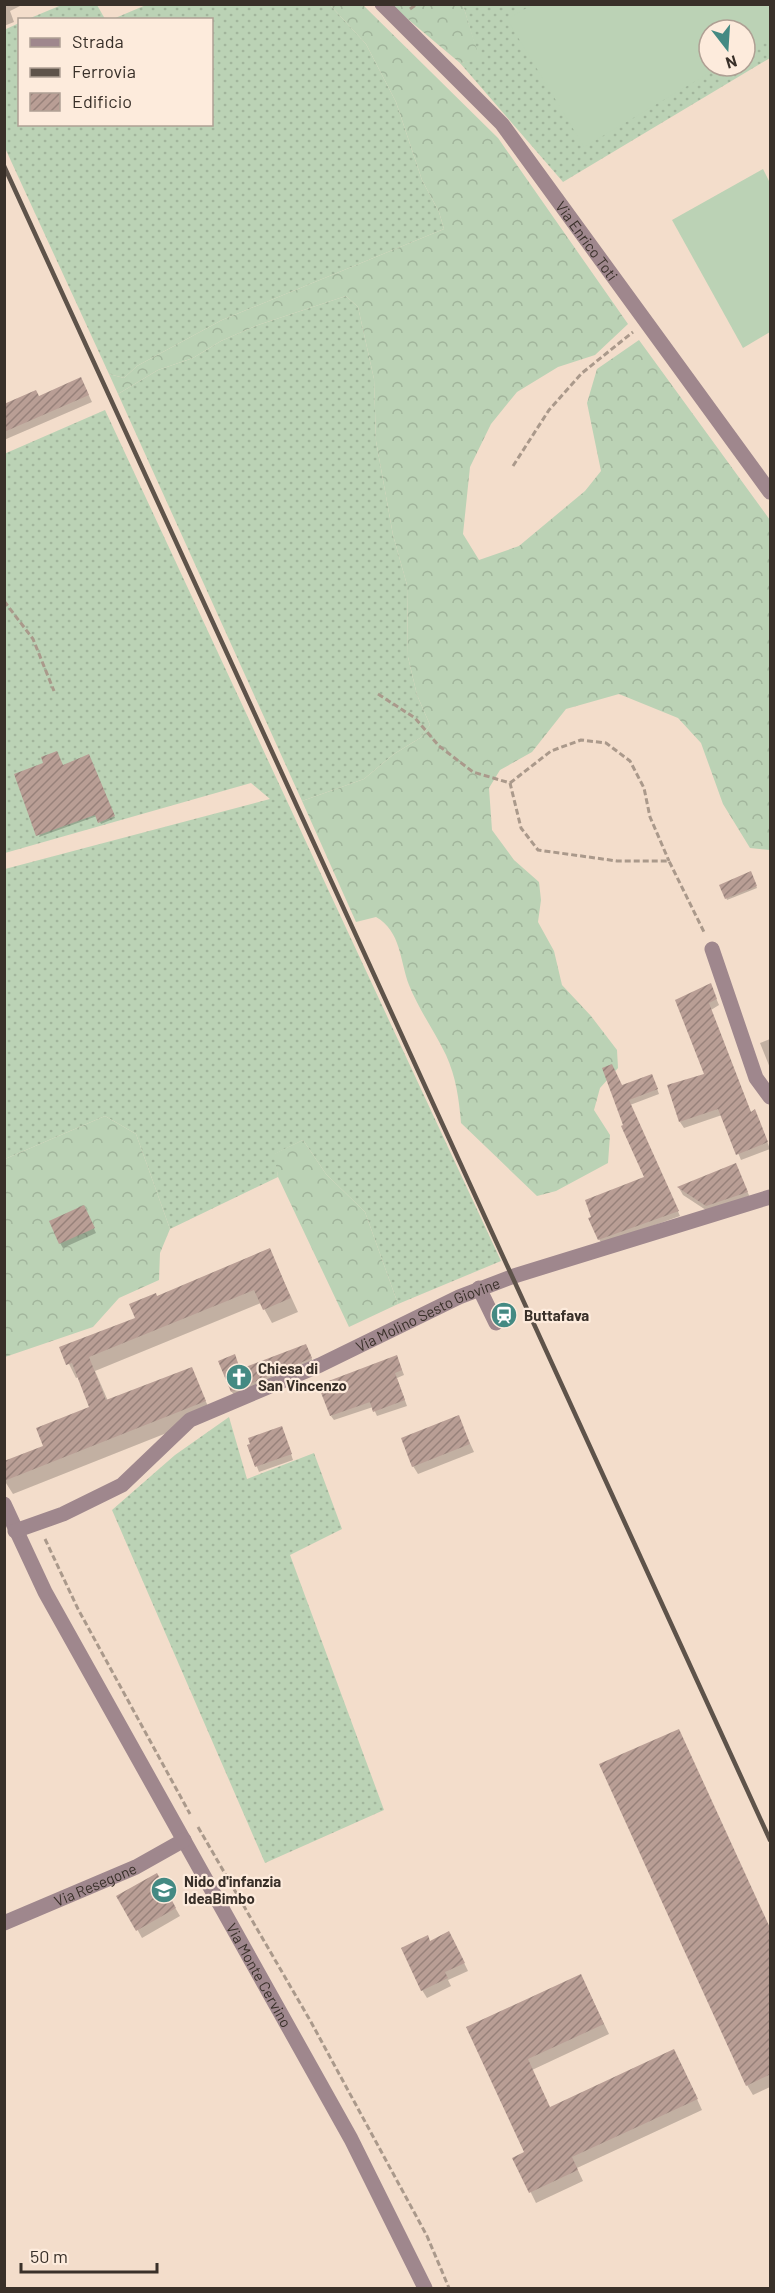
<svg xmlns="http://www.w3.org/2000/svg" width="775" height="2293" font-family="Barlow,sans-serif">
<defs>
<pattern id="grass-dots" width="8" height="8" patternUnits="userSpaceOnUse" patternTransform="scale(1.5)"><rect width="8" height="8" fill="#bbd2b5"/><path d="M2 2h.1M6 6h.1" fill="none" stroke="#a2b59c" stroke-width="1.8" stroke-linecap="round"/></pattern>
<pattern id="forest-crowns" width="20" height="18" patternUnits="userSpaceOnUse" patternTransform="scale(1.5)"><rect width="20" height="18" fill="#bbd2b5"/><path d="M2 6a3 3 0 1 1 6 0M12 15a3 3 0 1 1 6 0" fill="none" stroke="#a2b59c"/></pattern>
<pattern id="building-hatch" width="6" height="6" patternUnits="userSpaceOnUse" patternTransform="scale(1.5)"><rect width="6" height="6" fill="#b99e95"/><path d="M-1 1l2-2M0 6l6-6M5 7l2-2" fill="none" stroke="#97817a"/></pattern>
</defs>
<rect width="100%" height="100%" fill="#f3ddcb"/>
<g fill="url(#grass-dots)" fill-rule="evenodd">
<polygon points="64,4 97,5 105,19 28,19"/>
<polygon points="146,5 330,5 366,44 396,102 422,180 439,212 444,229 222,320 137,366 124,378 109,374 5,148 4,30 19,23 20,124 212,124 212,20 113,19"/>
<path d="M 463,5 L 770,5 L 770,58 L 563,182 L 460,63 L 479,59 ZM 709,30 L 745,30 L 745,66 L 709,66 Z"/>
<polygon points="346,296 358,307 374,379 376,441 393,535 407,585 408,657 417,695 430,725 420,738 394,754 364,779 302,801 118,394 158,370 193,358 221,341 258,325"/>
<polygon points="105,410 501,1261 398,1304 365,1212 326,1174 303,1140 275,1154 278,1177 170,1229 136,1134 105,1116 5,1159 5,869 270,799 251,783 5,853 4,454"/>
<polygon points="229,1417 247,1479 314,1453 342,1529 290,1555 384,1810 265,1863 112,1510 175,1455"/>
</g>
<g fill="url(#forest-crowns)">
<path d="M 330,5 L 363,5 L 498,138 L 628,324 L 595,355 L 558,367 L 517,392 L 491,424 L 470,467 L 463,534 L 479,560 L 519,546 L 585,491 L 601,471 L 587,403 L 597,369 L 639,340 L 770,520 L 770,850 L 750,848 L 723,804 L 701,743 L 678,718 L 619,694 L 566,709 L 532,752 L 500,770 L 489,788 L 492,830 L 514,860 L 539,882 L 541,900 L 538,922 L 554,951 L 562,985 L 591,1016 L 617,1050 L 618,1068 L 600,1088 L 594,1110 L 610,1135 L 608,1163 L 556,1191 L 537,1196 L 461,1123 C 459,1099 456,1077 446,1055 C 435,1032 419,1010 409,985 C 400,961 401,931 376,917 L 356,922 L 302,801 L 364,779 L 394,754 L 420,738 L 430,725 L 417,695 L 408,657 L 407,585 L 393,535 L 376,441 L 374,379 L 358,307 L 346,296 L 258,325 L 221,341 L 193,358 L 158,370 L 118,394 L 109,374 L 124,378 L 137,366 L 222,320 L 444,229 L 439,212 L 422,180 L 396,102 L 366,44 Z"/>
<polygon points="391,5 463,5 480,60 460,63"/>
<polygon points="105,1116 136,1134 170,1229 160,1253 159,1280 119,1298 93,1327 5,1357 5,1159"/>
<polygon points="303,1140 326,1174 365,1212 398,1304 349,1327 278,1177 274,1154"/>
</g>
<g fill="#bbd2b5">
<polygon points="532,5 770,5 770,37 745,52 745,30 709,30 709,66 721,66 584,147 507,19"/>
<polygon points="763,169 770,183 770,332 743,348 672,220"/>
</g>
<g fill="#0003">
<polygon points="4,4 24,4 10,11 14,22 4,26"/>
<polygon points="84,385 92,402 4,440 4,406"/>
<polygon points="88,756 115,818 101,824 97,816 39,837 62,767"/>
<polygon points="751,873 757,888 727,900 721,885"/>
<polygon points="713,991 719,1005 711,1010 751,1113 758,1118 770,1149 741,1160 722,1115 684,1128 680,1122 706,1075 677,1000"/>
<polygon points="770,1039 770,1068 760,1043"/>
<polygon points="654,1080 659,1094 630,1105 680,1216 602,1244 599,1239 646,1178 625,1126 622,1087"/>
<polygon points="736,1165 751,1200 712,1214 683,1195 679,1188"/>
<polygon points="86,1212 96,1233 63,1248 60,1243"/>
<polygon points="269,1249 298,1312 272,1323 261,1303 95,1371 108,1401 191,1369 212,1415 13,1494 4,1480 91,1408 79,1377 76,1378 61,1348 137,1318 157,1297"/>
<polygon points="310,1353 314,1366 236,1399 232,1392 238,1364 241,1370"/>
<polygon points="399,1362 404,1375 397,1378 407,1406 377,1416 373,1407 334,1420 331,1416"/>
<polygon points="458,1417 474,1452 418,1474 413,1466"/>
<polygon points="284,1433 293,1460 259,1472 249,1446"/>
<polygon points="156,1875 180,1916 142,1938 119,1896"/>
<polygon points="770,1931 770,2087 753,2095 747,2085"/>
<polygon points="453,1940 468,1971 448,1980 451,1986 427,1998 422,1990 430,1943"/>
<polygon points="586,1986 609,2034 532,2070 550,2109 680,2062 702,2110 577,2168 583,2181 536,2203 514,2158 526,2153 468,2028"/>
</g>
<g fill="url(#building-hatch)">
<polygon points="81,377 89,395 4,432 4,404 36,390 39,396"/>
<polygon points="57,751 63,765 89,754 115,816 98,823 95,815 36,836 14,774 43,763 41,757"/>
<polygon points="751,871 757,886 725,899 719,885"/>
<polygon points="711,983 717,999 709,1003 751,1112 755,1109 768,1142 736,1155 718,1109 679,1122 667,1085 704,1074 675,1000"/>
<polygon points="612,1064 622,1085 652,1074 658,1089 629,1100 679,1211 598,1240 588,1218 591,1217 585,1200 644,1177 621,1126 623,1125 602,1068"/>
<polygon points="736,1163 748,1192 706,1206 677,1187"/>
<polygon points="84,1205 95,1228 59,1244 49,1221"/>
<polygon points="270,1248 291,1298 263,1310 254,1290 89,1357 106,1400 192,1367 206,1401 4,1481 4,1461 43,1446 36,1428 89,1407 72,1363 66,1365 59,1347 135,1318 129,1304 156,1293 157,1296"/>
<polygon points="508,1304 514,1317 505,1322 500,1308"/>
<polygon points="306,1344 312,1358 231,1392 218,1361 235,1354 240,1369"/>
<polygon points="397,1355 402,1370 395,1373 405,1400 373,1412 370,1402 330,1416 318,1385"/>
<polygon points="459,1415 470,1444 412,1467 401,1438"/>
<polygon points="282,1426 292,1454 255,1467 247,1445 250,1444 248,1438"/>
<polygon points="679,1729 771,1930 771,2074 746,2086 599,1764"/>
<polygon points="157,1873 176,1908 136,1931 116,1896"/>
<polygon points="449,1931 465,1963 445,1972 448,1978 421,1991 401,1948 428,1935 430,1941"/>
<polygon points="581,1974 604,2024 528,2059 550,2107 674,2049 698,2099 572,2157 578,2170 529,2193 512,2158 524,2152 466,2027"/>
</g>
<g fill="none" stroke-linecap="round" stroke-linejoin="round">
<g stroke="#aa998b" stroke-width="3" stroke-dasharray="6 3" stroke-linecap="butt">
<polyline points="410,9 417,4"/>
<polyline points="513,466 549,410 582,373 633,332"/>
<polyline points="4,601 33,639 54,691"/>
<polyline points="378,694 415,718 439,746 473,772 510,783 521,828 538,850 617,861 669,861 705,934"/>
<polyline points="510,783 551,751 581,740 606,743 630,761 644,788 650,817 669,861"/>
<polyline points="45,1539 78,1609 190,1814"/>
<polyline points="198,1827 311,2022 427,2236 449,2288"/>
</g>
<g stroke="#9f878d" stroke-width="15">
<path id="s1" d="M 382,4 L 502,124 L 770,492"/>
<polyline points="712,949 756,1078 770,1097"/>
<polyline points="479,1288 496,1323"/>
<path id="s2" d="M 4,1504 L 45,1592 L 351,2139 L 425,2288"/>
<path id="s3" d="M 15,1531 L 63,1514 L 122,1485 L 190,1420 L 320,1365 L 459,1297 L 514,1276 L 770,1197"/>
<path id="s4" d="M 4,1923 L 136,1867 L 184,1840"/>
</g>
<polyline stroke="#5e534a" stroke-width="4.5" points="4,166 770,1840"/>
</g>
<defs>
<symbol id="station-disc" viewBox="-11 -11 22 22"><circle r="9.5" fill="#448a83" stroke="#fdebdc"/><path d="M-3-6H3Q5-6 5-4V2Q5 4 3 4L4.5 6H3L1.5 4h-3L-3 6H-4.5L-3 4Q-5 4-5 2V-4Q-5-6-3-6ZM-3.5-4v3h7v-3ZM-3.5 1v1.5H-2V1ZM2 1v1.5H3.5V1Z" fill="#fff"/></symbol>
<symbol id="church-disc" viewBox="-11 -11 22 22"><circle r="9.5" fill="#448a83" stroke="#fdebdc"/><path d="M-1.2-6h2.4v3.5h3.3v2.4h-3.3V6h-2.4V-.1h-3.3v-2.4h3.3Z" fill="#fff"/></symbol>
<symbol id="school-disc" viewBox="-11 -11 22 22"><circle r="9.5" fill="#448a83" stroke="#fdebdc"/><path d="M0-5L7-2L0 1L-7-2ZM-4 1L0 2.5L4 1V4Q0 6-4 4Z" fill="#fff"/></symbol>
</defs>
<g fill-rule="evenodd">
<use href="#station-disc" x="489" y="1300" width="30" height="30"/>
<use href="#church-disc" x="224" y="1362" width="30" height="30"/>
<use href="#school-disc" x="149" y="1875" width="30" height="30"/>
</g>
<g text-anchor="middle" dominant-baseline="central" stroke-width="4.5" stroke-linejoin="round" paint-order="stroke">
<g font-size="15" fill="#393029" stroke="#fdebdc">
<text stroke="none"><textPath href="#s1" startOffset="314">Via Enrico Toti</textPath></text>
<text stroke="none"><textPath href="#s3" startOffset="471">Via Molino Sesto Giovine</textPath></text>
<text stroke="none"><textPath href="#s4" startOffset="99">Via Resegone</textPath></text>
<text stroke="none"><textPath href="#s2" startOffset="536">Via Monte Cervino</textPath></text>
</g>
<g font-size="15" font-weight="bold" fill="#393029" stroke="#fdebdc" text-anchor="start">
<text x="524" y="1315">Buttafava</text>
<text x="258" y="1368">Chiesa di<tspan x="258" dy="17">San Vincenzo</tspan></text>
<text x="184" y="1881">Nido d'infanzia<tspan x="184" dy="17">IdeaBimbo</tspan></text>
</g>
</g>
<rect width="775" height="2293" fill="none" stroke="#393029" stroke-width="12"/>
<rect x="18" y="18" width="195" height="108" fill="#fdebdc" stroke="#afa094" stroke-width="1.5"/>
<rect x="30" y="38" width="30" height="9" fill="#9f878d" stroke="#afa094" stroke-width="1.5"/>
<text x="72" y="48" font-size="18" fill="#393029">Strada</text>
<rect x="30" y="68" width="30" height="9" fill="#5e534a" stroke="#afa094" stroke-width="1.5"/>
<text x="72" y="78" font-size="18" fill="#393029">Ferrovia</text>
<rect x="30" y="93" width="30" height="18" fill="url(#building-hatch)" stroke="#afa094" stroke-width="1.5"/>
<text x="72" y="108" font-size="18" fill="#393029">Edificio</text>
<g transform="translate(727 48) rotate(163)"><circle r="28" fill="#fdebdc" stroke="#afa094" stroke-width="1.5"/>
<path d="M0-4.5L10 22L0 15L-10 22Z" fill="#448a83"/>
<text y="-9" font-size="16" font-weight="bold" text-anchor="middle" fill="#393029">N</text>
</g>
<path d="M21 2263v9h136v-9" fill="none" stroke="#393029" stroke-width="3"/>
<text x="30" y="2263" font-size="18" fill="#393029" stroke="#fdebdc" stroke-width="4.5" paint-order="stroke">50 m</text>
</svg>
